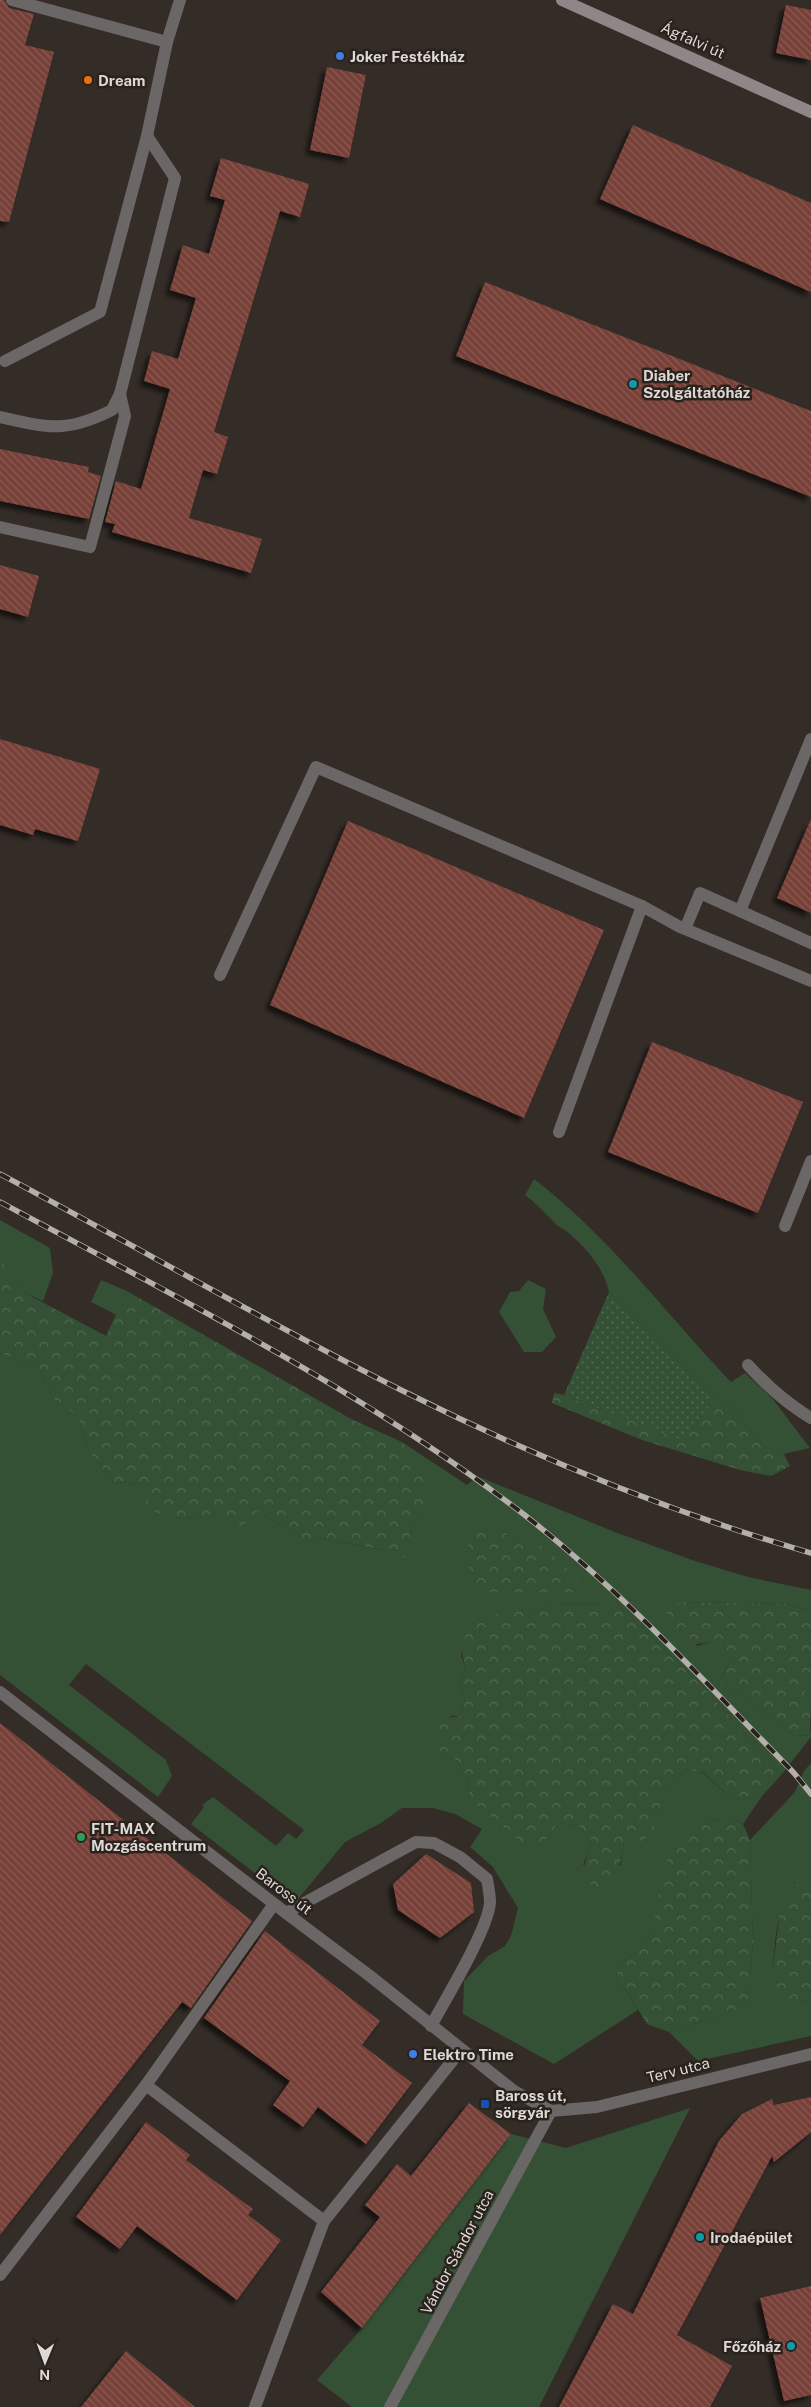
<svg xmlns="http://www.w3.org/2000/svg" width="811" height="2407" font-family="'Public Sans',sans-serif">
<defs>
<pattern id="forest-crowns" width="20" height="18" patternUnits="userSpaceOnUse" patternTransform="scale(1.25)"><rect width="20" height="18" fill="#345135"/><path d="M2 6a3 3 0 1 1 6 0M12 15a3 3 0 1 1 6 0" fill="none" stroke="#516951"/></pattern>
<pattern id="garden-dots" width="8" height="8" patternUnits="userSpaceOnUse" patternTransform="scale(1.25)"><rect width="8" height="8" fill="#345135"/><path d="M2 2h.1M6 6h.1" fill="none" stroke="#516951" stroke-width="1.8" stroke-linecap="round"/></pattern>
<pattern id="building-back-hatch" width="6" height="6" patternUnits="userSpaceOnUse" patternTransform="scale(1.25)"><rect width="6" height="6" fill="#774037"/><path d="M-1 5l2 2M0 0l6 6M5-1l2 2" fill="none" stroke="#8a5b53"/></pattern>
<filter id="shadow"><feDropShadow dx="-4.5" dy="4.5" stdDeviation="2.5" flood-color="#0009"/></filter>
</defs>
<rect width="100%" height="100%" fill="#342c27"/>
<g fill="#345135" fill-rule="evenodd">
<path d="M 534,1179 C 611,1238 665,1313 731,1382 L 745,1373 L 772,1398 L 810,1448 L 784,1454 L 761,1444 L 733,1408 L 715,1399 L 609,1292 C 604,1268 585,1246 566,1231 C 562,1228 557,1226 554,1222 C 544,1212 536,1203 525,1195 Z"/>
<polygon points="0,1220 50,1248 53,1273 43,1301 27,1294 5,1265 0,1262"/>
<polygon points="101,1280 127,1291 117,1315 91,1302"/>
<polygon points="528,1280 546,1289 543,1309 556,1337 542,1352 524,1352 499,1312 510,1292 519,1291"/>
<path d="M 0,1353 L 39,1367 L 53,1398 L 78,1417 L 90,1453 L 114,1482 L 141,1484 L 174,1519 L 257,1511 L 302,1538 L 316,1538 L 389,1551 L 405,1557 L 413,1525 L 425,1511 L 425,1471 L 402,1442 L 467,1485 L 477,1476 L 615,1532 L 692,1560 L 748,1577 L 811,1590 L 811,1611 L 785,1604 L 680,1602 L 697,1646 L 723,1638 L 729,1663 L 721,1681 L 795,1736 L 810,1735 L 811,1729 L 811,1737 L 782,1774 L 701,1685 L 618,1604 L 550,1605 L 534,1614 L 520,1607 L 492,1620 L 471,1623 L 461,1656 L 466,1668 L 459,1685 L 465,1699 L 460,1716 L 451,1716 L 440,1753 L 456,1760 L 467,1777 L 470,1799 L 542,1843 L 558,1823 L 579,1826 L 592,1841 L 583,1865 L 621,1865 L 624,1841 L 642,1841 L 650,1818 L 660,1809 L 660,1791 L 674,1784 L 685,1769 L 703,1773 L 732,1799 L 762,1796 L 743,1824 L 728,1817 L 706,1822 L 658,1907 L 653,1931 L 641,1949 L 623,1961 L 615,1978 L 626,1990 L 638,2010 L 554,2064 L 463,2014 L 464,1981 L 488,1956 L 505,1946 L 511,1936 L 518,1908 L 493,1867 L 470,1847 L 482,1829 L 455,1814 L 433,1808 L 402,1808 L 381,1823 L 345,1842 L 298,1899 L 290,1900 L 191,1824 L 204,1807 L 202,1805 L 213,1797 L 276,1846 L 288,1833 L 296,1839 L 304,1830 L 86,1664 L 69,1685 L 166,1760 L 172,1776 L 158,1797 L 0,1675 ZM 503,1531 L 517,1542 L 542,1546 L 470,1535 Z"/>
<polygon points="807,1681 811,1681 811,1703 805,1692"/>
<path d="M 811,1763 L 811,1873 C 775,1905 777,1922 773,1968 L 797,2002 L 811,2001 L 811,2036 L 698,2061 L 669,2032 L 734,2011 L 748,2002 L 753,1942 L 750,1840 L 795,1792 L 804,1771 Z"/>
<polygon points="690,2108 539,2407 352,2407 317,2380 362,2328 511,2134 566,2148"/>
</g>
<g fill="url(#forest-crowns)">
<polygon points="0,1262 5,1265 27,1294 106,1336 127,1291 351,1419 402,1442 425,1470 425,1511 413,1525 405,1558 389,1551 317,1538 302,1538 257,1511 236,1533 216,1515 174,1519 148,1509 141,1484 114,1482 90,1453 78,1417 53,1398 39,1367 0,1353"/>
<polygon points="554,1393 564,1395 683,1440 715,1399 733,1408 761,1444 784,1454 790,1466 771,1476 740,1470 642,1440 552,1403"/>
<polygon points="486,1526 503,1531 517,1542 542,1546 565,1566 578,1582 573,1592 472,1592 467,1553 470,1535"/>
<path d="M 680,1602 L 785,1604 L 811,1611 L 811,1681 L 807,1682 L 805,1692 L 811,1703 L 810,1735 L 795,1736 L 721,1681 L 729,1663 L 723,1639 C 692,1646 688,1649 666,1623 L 667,1611 Z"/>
<path d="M 618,1604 L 701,1685 L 782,1774 L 762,1796 L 732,1799 L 704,1773 L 685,1769 L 674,1784 L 660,1791 L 660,1809 L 650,1818 L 655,1830 L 642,1841 L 624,1841 C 621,1866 619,1875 598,1891 C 579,1875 584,1862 592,1841 L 579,1826 L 558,1823 L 542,1844 L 524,1845 L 470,1799 L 467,1777 L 456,1760 L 440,1753 L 436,1736 L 442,1719 L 460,1716 L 465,1699 L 459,1685 L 466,1668 C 459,1650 463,1640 471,1623 L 492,1620 L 503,1608 L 520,1607 L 534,1614 L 550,1605 Z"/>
<polygon points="728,1817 743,1824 750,1840 753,1942 748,2002 734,2011 669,2032 647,2024 626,1990 615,1978 623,1961 641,1949 653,1931 662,1872 676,1838 706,1822"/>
<polygon points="811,1873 811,2001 797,2002 784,2000 774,1985 773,1968 780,1909 795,1887"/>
</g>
<polygon fill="url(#garden-dots)" points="609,1292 715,1399 683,1441 564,1395"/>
<g fill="url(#building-back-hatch)" filter="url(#shadow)">
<polygon points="0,0 4,0 9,8 34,14 25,45 54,52 9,222 0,221"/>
<polygon points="786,5 811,10 811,60 776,53"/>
<polygon points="327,67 366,75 349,158 310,150"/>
<polygon points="633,125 811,203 811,292 600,199"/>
<polygon points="221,158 309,184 300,217 280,211 214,432 228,437 217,474 203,470 189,518 262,539 251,573 112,532 115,524 105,522 116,481 141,489 170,389 144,381 152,351 178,359 196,298 170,290 183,245 209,254 225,200 210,196"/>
<polygon points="485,282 811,411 811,497 456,356"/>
<polygon points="0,449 89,467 88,472 101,476 89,519 0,501"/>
<polygon points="0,565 39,576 28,617 0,609"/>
<polygon points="0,739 100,769 78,841 35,829 33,835 0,825"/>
<polygon points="811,819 811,913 777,898"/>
<polygon points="348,821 604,930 524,1118 270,1005"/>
<polygon points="652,1042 803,1102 758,1213 608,1152"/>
<polygon points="0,1723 252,1921 191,2008 182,2002 0,2235"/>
<polygon points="426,1854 471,1883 474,1912 440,1938 398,1910 393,1884"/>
<polygon points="265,1931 380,2021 362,2045 412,2083 366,2144 318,2107 303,2127 273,2105 290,2081 204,2018"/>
<polygon points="811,2097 811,2132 774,2162 772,2156 677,2335 732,2366 710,2407 559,2407 613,2304 633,2314 719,2141 742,2114 772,2099 774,2105"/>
<polygon points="469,2103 511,2134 362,2328 321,2292 380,2217 365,2205 397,2164 411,2176"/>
<polygon points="146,2122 190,2155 186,2160 253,2209 248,2215 281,2240 237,2300 137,2226 120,2249 76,2217"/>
<polygon points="811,2286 811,2395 784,2401 760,2298"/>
<polygon points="126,2351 195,2407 81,2407"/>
</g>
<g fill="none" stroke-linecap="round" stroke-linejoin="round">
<g stroke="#6c6767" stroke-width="12">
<polyline points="12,0 167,42"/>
<polyline points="5,361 100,312 147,136 167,42 180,0"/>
<path d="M 0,417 C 48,428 67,433 112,410 L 120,394 L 175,178 L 147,136"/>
<polyline points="0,527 90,547 125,416 120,394"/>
<polyline points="740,911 811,943"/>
<polyline points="685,929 700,893 740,911 811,739"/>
<polyline points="220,975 316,767 642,906 680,927 811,981"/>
<polyline points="559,1132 642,906"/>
<polyline points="785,1226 811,1161"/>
<path d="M 748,1365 C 767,1386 786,1403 811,1418"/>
<path d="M 286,1913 L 416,1842 L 434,1843 L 460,1857 L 487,1879 C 488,1886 490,1895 490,1902 C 489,1928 445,2000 431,2026"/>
<polyline points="146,2085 324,2221"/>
<polyline points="0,2275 146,2085 274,1904"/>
<polyline points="255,2407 324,2221 461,2050"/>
</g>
<g stroke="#6c6767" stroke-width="12">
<polyline points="0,1692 286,1913 370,1976 514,2091 551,2111"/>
<polyline points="551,2111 597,2107 811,2054"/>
<polyline points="390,2407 551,2111"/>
</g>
<polyline stroke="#8f8787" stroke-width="12" points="562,0 811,112"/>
<defs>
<g id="rail">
<path d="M 0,1174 C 134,1245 265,1322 401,1390 C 532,1456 669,1512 811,1553"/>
<path d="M 0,1202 C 178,1298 361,1389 522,1513 C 621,1590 706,1683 794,1773 L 811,1794"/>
</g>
</defs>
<use href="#rail" stroke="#b4afaa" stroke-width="5.5"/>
<use href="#rail" stroke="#2a221d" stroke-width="4" stroke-dasharray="11" stroke-linecap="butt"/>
</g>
<g fill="#3f7fe0" stroke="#2a221d" stroke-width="2">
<circle cx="340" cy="56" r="5"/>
<circle cx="413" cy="2054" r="5"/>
</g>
<circle fill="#e8710a" stroke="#2a221d" stroke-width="2" cx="88" cy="80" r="5"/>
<g fill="#0f9aa8" stroke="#2a221d" stroke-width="2">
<circle cx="633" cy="384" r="5"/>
<circle cx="700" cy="2237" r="5"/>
<circle cx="791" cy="2346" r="5"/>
</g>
<circle fill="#2e9e5b" stroke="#2a221d" stroke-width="2" cx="81" cy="1837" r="5"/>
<rect fill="#1a4fb4" stroke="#2a221d" stroke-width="2" x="480" y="2099" width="10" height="10" rx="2.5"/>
<g text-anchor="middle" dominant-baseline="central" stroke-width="5" stroke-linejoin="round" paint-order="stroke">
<g font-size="15" fill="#ded9d5" stroke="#2a221d">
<text transform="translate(693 40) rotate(24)">Ágfalvi út</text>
<text transform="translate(284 1891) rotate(37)">Baross út</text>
<text transform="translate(678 2070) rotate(-14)">Terv utca</text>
<text transform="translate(457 2252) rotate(-62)">Vándor Sándor utca</text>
</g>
<g font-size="15" font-weight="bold" fill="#ded9d5" stroke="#2a221d" text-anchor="start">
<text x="350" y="56">Joker Festékház</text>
<text x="98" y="80">Dream</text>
<text x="643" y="375">Diaber<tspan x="643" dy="17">Szolgáltatóház</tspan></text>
<text x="91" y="1828">FIT-MAX<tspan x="91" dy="17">Mozgáscentrum</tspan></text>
<text x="423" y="2054">Elektro Time</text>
<text x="495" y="2095">Baross út,<tspan x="495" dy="17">sörgyár</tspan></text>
<text x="710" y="2237">Irodaépület</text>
<text x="781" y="2346" text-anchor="end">Főzőház</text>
</g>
</g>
<g transform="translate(45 2362) rotate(181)" stroke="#2a221d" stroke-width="4" paint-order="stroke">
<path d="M0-4L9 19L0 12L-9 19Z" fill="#ded9d5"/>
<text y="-8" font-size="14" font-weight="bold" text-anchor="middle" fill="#ded9d5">N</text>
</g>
</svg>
